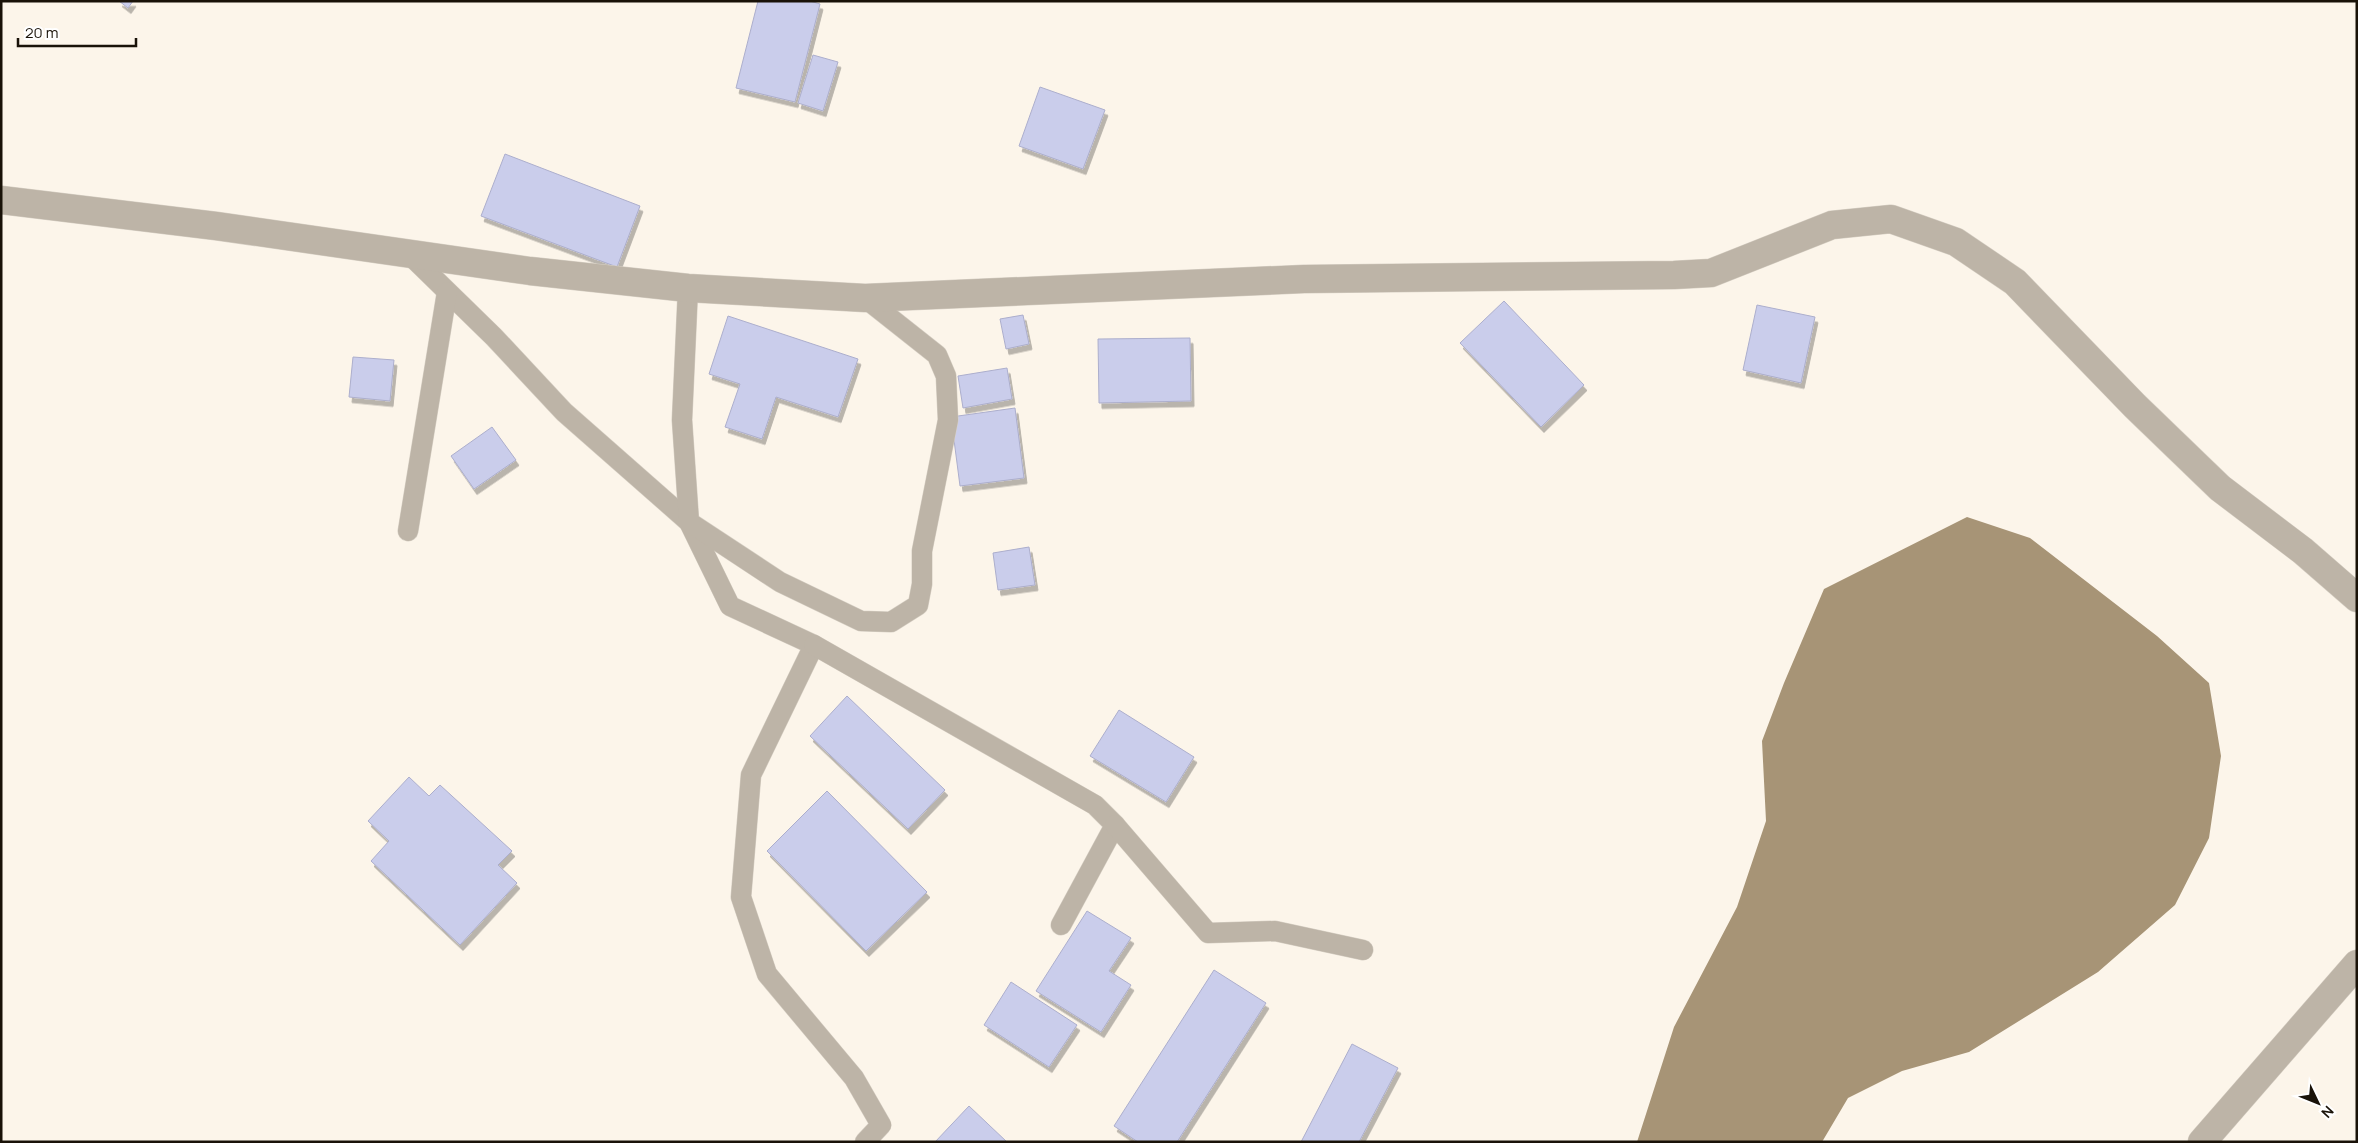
<svg xmlns="http://www.w3.org/2000/svg" width="2358" height="1143" font-family="Manrope,sans-serif">
<defs>
<filter id="shadow"><feDropShadow dx="3" dy="5.5" stdDeviation="0" flood-color="#0004"/></filter>
</defs>
<rect width="100%" height="100%" fill="#fcf5ea"/>
<polygon fill="#a79476" points="1967,517 2030,538 2157,636 2209,683 2221,756 2209,838 2175,905 2098,972 1969,1052 1902,1071 1848,1098 1822,1142 1637,1142 1674,1027 1737,907 1766,821 1762,741 1784,683 1824,589"/>
<g fill="#cacdeb" stroke="#acaecc" filter="url(#shadow)">
<polygon points="119,1 133,1 128,8"/>
<polygon points="758,1 810,1 820,4 795,102 736,88"/>
<polygon points="813,55 838,62 823,111 798,103"/>
<polygon points="1040,87 1105,110 1083,169 1019,146"/>
<polygon points="505,154 640,206 617,267 481,216"/>
<polygon points="1504,301 1584,385 1541,427 1460,343"/>
<polygon points="1757,305 1815,317 1801,383 1743,370"/>
<polygon points="1023,315 1029,344 1006,349 1000,319"/>
<polygon points="728,316 858,359 838,417 776,397 762,439 725,427 740,384 709,374"/>
<polygon points="1190,338 1191,401 1099,403 1098,339"/>
<polygon points="353,357 394,360 390,401 349,397"/>
<polygon points="1007,368 1012,399 963,408 958,376"/>
<polygon points="1015,408 1024,478 960,486 951,417"/>
<polygon points="492,427 516,460 474,489 451,456"/>
<polygon points="1029,547 1035,585 998,590 993,553"/>
<polygon points="847,696 945,790 908,829 810,736"/>
<polygon points="1119,710 1194,757 1166,802 1090,756"/>
<polygon points="409,777 429,796 440,785 512,851 498,865 517,883 460,945 371,861 389,841 368,821"/>
<polygon points="827,791 927,892 866,951 767,851"/>
<polygon points="1087,911 1131,938 1109,971 1131,985 1101,1032 1036,991"/>
<polygon points="1214,970 1266,1003 1177,1142 1138,1142 1114,1126"/>
<polygon points="1011,982 1077,1025 1049,1067 984,1025"/>
<polygon points="1352,1044 1398,1068 1359,1142 1301,1142"/>
<polygon points="969,1106 1007,1142 935,1142"/>
</g>
<g fill="none" stroke-linecap="round" stroke-linejoin="round">
<defs>
<g id="lane">
<polyline points="410,255 494,337 564,412 689,522 730,606 814,645 751,775 741,897 767,974 854,1078 881,1125 865,1142"/>
<polyline points="688,288 682,420 689,522 780,582 861,621 891,622 918,605 922,584 922,551 948,420 946,376 937,355 865,298"/>
<polyline points="408,531 447,292"/>
<polyline points="814,645 1095,805 1115,825 1061,925"/>
<polyline points="1115,825 1208,933 1275,931 1363,950"/>
</g>
<g id="street">
<polyline points="1,200 216,226 530,271 688,288 865,298 1304,279 1674,275 1711,273 1832,225 1891,219 1956,242 2015,282 2135,406 2220,488 2303,551 2357,598"/>
<polyline points="2202,1142 2357,964"/>
</g>
</defs>
<use href="#lane" stroke="#d8d1c6" stroke-width="21"/>
<use href="#street" stroke="#d8d1c6" stroke-width="29"/>
<use href="#lane" stroke="#bdb4a7" stroke-width="20"/>
<use href="#street" stroke="#bdb4a7" stroke-width="28"/>
</g>
<rect width="2358" height="1143" fill="none" stroke="#191208" stroke-width="5"/>
<g transform="translate(2318 1103) rotate(133)" stroke="#ffffff" stroke-width="4" paint-order="stroke">
<path d="M0-4L9 19L0 12L-9 19Z" fill="#191208"/>
<text y="-8" font-size="14" font-weight="bold" text-anchor="middle" fill="#191208">N</text>
</g>
<path d="M18 38v8h118v-8" fill="none" stroke="#191208" stroke-width="2.5"/>
<text x="25" y="38" font-size="15" fill="#191208" stroke="#ffffff" stroke-width="4" paint-order="stroke">20 m</text>
</svg>
